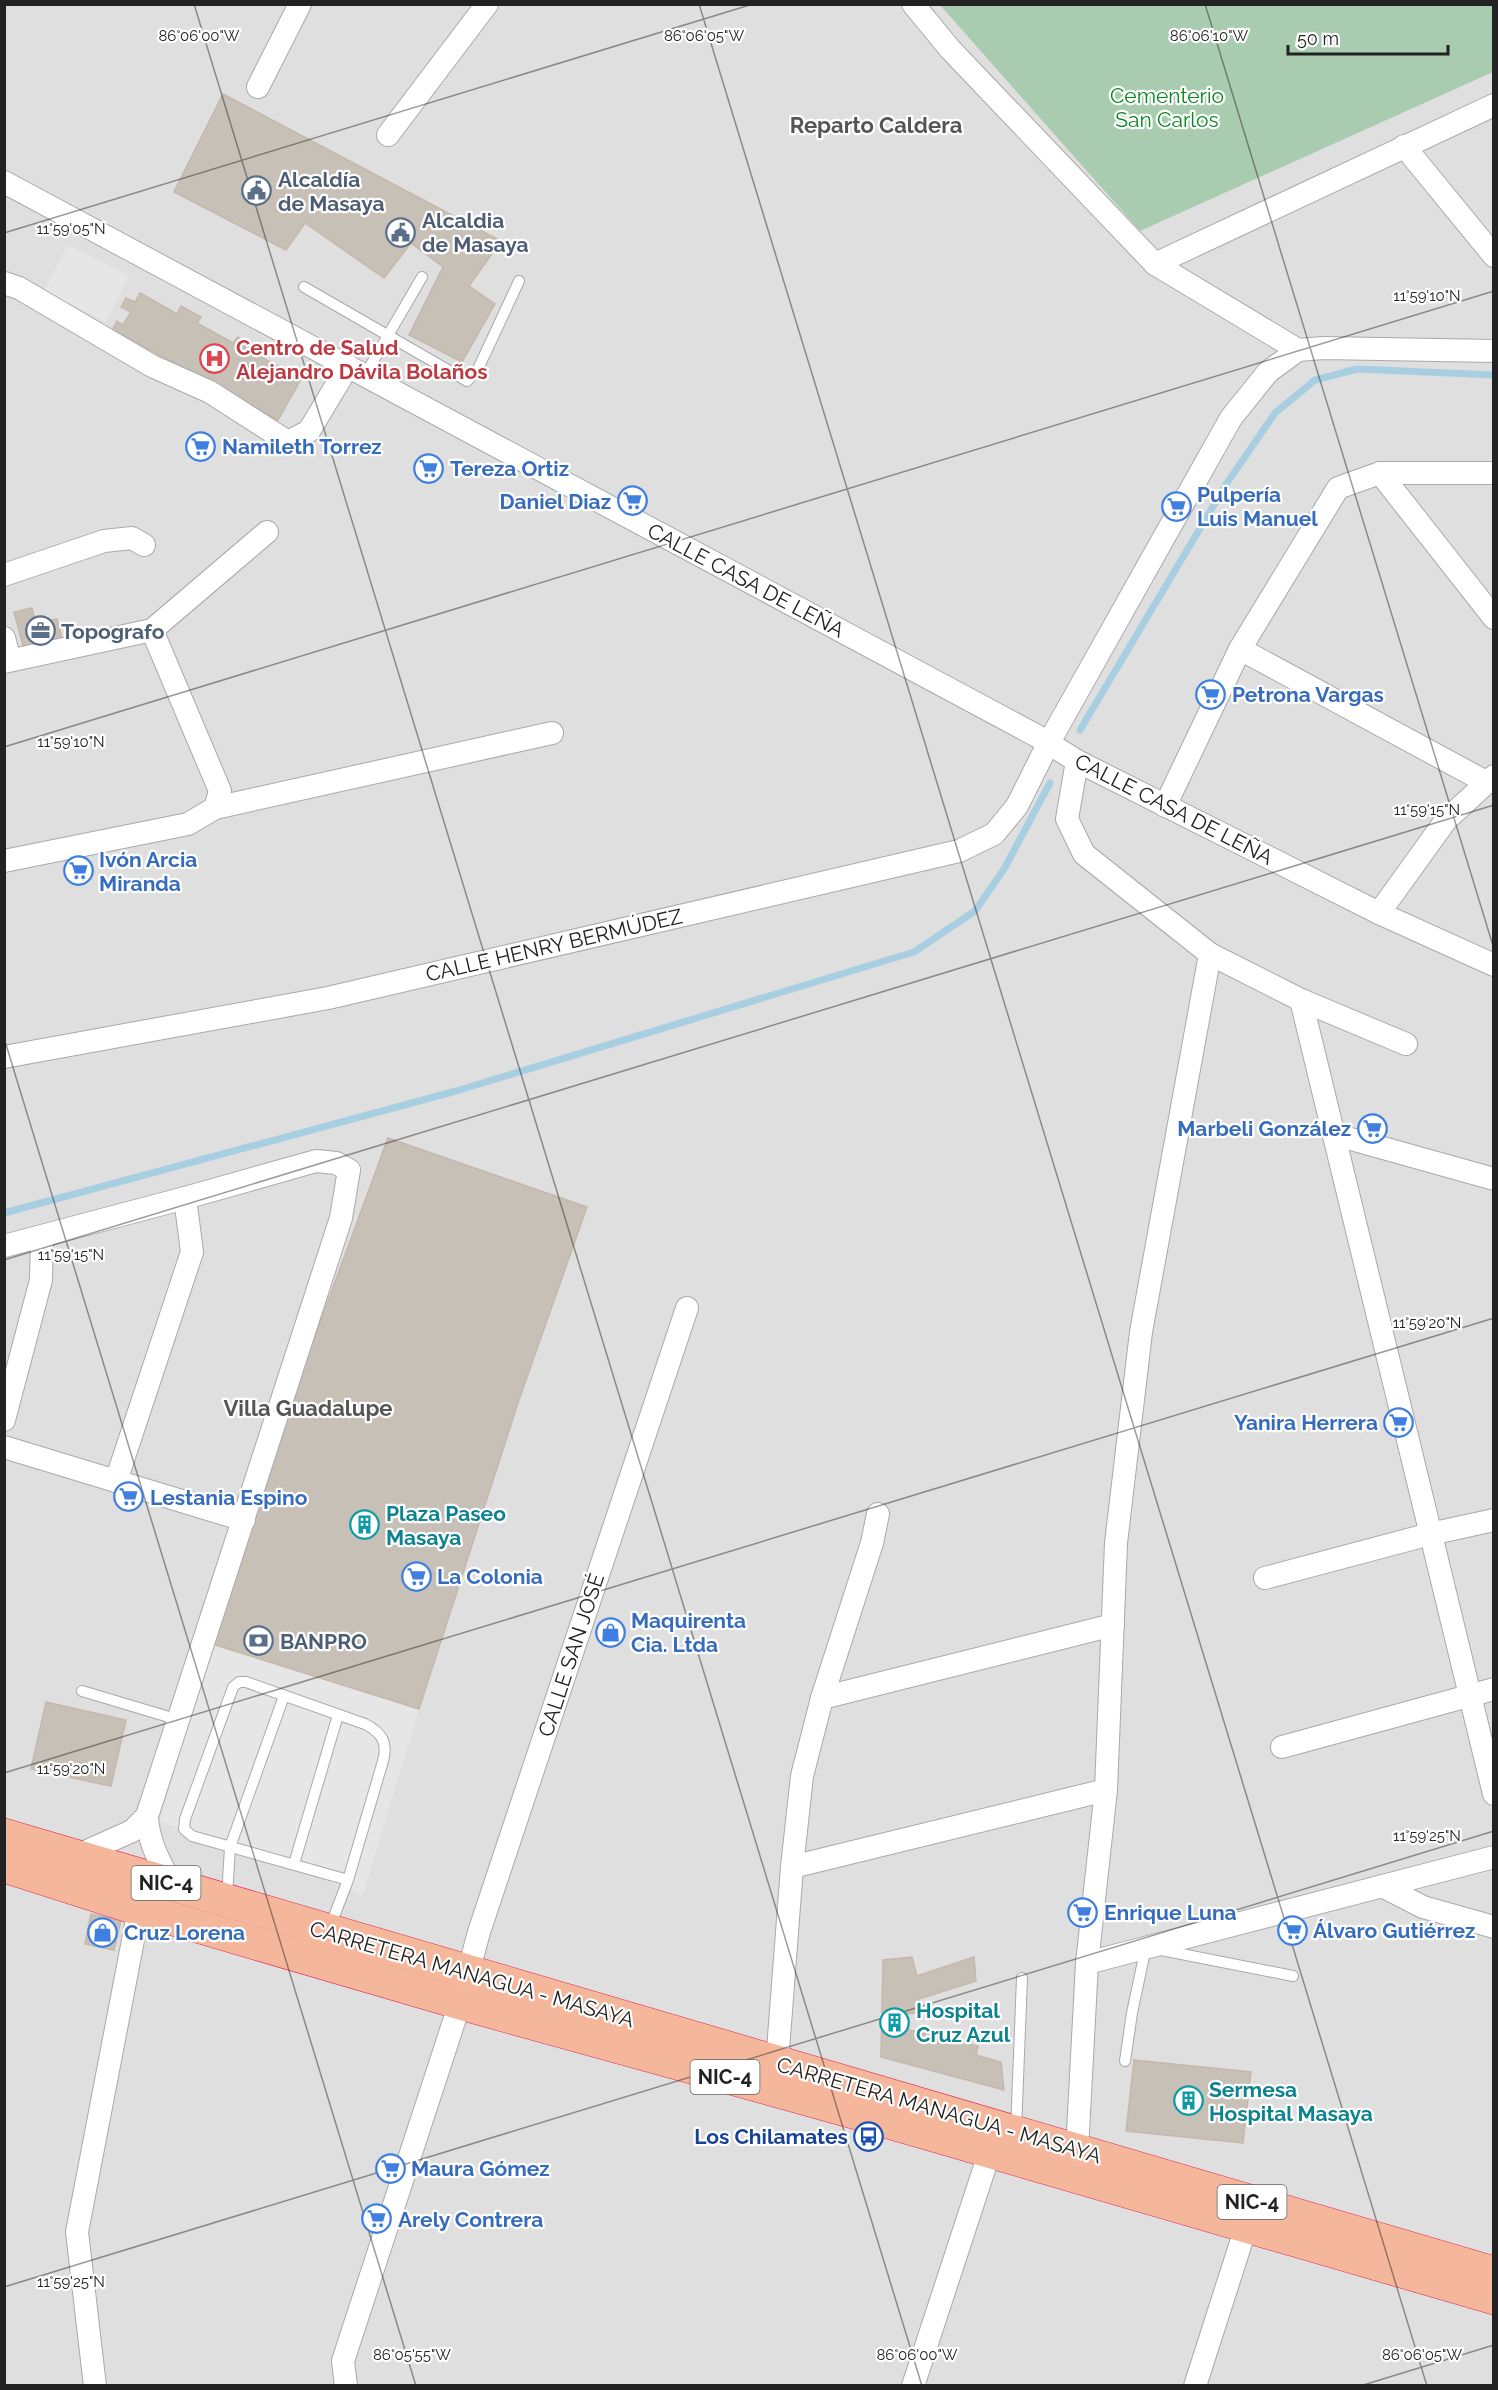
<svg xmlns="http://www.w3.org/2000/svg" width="1498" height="2390" font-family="Raleway,sans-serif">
<rect width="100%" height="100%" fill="#f2f0e8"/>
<rect fill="#e0dfdf" x="5" y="5" width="1488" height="2380"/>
<polygon fill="#a9ccb1" points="940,5 1493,5 1493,72 1140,231"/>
<g fill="#e6e6e6">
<polygon points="68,245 129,276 106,322 44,291"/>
<polygon points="212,1644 419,1709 363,1895 285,1864 208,1840 160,1821"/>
</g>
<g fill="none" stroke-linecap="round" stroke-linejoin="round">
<g stroke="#a8cee1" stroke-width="7">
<polyline points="1080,730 1227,483 1275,413 1315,380 1357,369 1494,375"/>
<polyline points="4,1213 456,1091 914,952 975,911 1004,869 1050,783"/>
</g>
</g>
<g fill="#c7c0b7" stroke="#c5b8aa" stroke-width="1.5">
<polygon points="223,94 501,241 469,286 495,304 462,362 409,335 443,267 411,243 384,278 305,223 286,250 174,192"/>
<polygon points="140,293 177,314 181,306 201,317 197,323 233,343 238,337 252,345 249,350 301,379 278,420 121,334 117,341 109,336 117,321 123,325 131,312 121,307 126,298 135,302"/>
<polygon points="32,608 36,624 57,619 62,639 24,649 14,612"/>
<polygon points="388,1138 587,1207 519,1400 419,1709 212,1644 289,1407"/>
<polygon points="46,1702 126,1720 111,1786 31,1769"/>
<polygon points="91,1914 121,1920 114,1950 85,1944"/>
<polygon points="912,1957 917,1976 974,1957 976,1981 919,1999 923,2012 906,2014 909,2030 978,2046 976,2055 1001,2062 1004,2090 881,2057 883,1960"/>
<polygon points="1134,2060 1251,2072 1243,2143 1126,2131"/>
</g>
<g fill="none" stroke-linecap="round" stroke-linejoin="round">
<defs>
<g id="service">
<polyline points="304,287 467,381 478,369 519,281"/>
<polyline points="365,375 422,277"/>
<polyline points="82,1691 179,1720"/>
<polyline points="294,1864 338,1715"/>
<polyline points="227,1897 230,1847 284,1696"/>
<path d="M 330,1927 L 348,1880 L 383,1761 C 388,1742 382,1733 365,1724 L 246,1682 L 239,1682 L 233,1687 L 185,1819 L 184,1829 L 192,1836 L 348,1880"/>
<polyline points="1125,2061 1132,2013 1146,1947 1293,1976"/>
<polyline points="1016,2130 1022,1978"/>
</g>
<g id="minor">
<polyline points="913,4 950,49 1155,264"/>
<polyline points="258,87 300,4"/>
<polyline points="388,135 487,4"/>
<polyline points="1404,146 1494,256"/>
<polyline points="4,182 1037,736 1077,761 1379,913 1494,965"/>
<polyline points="4,283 19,288 152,366 210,392 288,442 309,431 348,366"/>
<polyline points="1298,350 1155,264 1494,105"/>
<polyline points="1380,473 1494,618"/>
<polyline points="4,575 104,541 132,538 144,545"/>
<polyline points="4,638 10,660"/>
<polyline points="1240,649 1486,782"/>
<polyline points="4,662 152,630 267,532"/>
<polyline points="1077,761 1067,819 1084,854 1210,954 1301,1000 1406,1044"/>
<polyline points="1165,806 1240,649 1338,488 1380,473 1494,473"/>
<polyline points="215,808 552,733"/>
<polyline points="4,861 188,824 215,808 220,791 152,630"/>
<polyline points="1379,913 1446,820 1494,776"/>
<polyline points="1301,1000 1494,1794"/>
<polyline points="4,1057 328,998 959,851 994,834 1017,806 1048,744 1231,418 1268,372 1298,350 1323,348 1494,351"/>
<polyline points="1333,1134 1494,1179"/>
<path d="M 4,1246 L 185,1198 L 316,1161 L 336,1163 L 349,1170 L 341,1218 L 147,1816 C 148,1842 160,1862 171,1884"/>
<polyline points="4,1420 41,1280 42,1237"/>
<polyline points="4,1447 244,1520"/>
<polyline points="116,1481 192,1252 185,1198"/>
<polyline points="1265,1578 1430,1534 1494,1520"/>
<polyline points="822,1698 1113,1625"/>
<polyline points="1282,1747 1494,1689"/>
<polyline points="76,1856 132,1831 147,1816"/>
<polyline points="792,1867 1106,1790"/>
<polyline points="1382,1886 1423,1907 1494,1927"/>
<polyline points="1087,1963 1494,1857"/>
<polyline points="777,2063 792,1867 802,1776 822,1698 872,1543 878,1514"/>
<polyline points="1077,2151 1087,1963 1106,1790 1116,1543 1141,1332 1210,954"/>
<polyline points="95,2386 77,2232 139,1909"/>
<polyline points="346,2386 343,2361 460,2003 479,1932 687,1308"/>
<polyline points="913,2386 994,2139"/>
<polyline points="1195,2386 1246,2227"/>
</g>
<g id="trunk">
<polyline points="4,1835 1494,2273"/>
<polyline points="4,1866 139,1909 460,2003 868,2116 1494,2298"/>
</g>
</defs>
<use href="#service" stroke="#a9a9a9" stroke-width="12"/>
<use href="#minor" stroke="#a9a9a9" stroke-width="24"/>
<use href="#trunk" stroke="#e32352" stroke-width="34"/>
<use href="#service" stroke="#fff" stroke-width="10"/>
<use href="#minor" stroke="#fff" stroke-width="22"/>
<use href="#trunk" stroke="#f5b79c" stroke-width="33"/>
</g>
<path fill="none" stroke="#222" stroke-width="1.5" stroke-opacity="0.45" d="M 194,4 L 922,2386M 699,4 L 1427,2386M 1205,4 L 1494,949M 4,233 L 753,4M 4,747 L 1494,291M 4,1038 L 416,2386M 4,1260 L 1494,805M 4,1773 L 1494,1318M 4,2287 L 1494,1831M 1360,2386 L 1494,2345"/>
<defs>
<symbol id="civic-ring" viewBox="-11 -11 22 22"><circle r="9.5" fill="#fff" stroke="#5c6f8a" stroke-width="1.5"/><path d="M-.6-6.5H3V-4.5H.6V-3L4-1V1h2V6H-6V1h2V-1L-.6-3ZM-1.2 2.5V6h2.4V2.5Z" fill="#5c6f8a"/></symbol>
<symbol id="hospital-ring" viewBox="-11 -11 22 22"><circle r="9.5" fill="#fff" stroke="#e0444e" stroke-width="1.5"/><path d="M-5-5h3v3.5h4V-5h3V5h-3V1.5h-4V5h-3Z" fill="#e0444e"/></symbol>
<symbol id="supermarket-ring" viewBox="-11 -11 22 22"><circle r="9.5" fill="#fff" stroke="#3f7fe0" stroke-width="1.5"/><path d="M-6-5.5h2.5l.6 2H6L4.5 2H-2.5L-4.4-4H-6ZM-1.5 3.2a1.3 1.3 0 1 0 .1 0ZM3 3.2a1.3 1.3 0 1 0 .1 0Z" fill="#3f7fe0"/></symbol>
<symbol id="office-ring" viewBox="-11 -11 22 22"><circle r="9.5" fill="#fff" stroke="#5c6f8a" stroke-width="1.5"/><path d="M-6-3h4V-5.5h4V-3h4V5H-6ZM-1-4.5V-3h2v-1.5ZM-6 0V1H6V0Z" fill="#5c6f8a"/></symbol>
<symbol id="building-ring" viewBox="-11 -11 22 22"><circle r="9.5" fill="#fff" stroke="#0f9aa8" stroke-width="1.5"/><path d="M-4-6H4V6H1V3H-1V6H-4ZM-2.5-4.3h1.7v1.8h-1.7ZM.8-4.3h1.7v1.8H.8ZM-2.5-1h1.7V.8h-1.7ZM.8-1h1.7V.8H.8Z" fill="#0f9aa8"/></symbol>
<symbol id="shop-ring" viewBox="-11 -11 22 22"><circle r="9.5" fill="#fff" stroke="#3f7fe0" stroke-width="1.5"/><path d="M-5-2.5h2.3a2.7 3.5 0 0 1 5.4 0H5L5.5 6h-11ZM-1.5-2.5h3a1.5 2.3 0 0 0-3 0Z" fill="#3f7fe0"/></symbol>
<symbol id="bank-ring" viewBox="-11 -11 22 22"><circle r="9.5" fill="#fff" stroke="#5c6f8a" stroke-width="1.5"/><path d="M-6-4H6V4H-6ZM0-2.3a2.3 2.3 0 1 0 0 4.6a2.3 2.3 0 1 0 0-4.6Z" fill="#5c6f8a"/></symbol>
<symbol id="bus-ring" viewBox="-11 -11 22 22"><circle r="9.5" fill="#fff" stroke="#1a4fb4" stroke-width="1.5"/><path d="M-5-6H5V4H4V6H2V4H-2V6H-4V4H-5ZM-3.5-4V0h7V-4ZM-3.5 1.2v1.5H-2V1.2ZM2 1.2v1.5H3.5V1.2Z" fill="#1a4fb4"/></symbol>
</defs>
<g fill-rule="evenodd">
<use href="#civic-ring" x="240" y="174" width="33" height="33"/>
<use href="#civic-ring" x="384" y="216" width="33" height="33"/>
<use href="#hospital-ring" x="198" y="342" width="33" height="33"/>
<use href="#supermarket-ring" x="184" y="430" width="33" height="33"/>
<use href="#supermarket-ring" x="412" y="452" width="33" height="33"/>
<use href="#supermarket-ring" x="616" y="484" width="33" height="33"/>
<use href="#supermarket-ring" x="1160" y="490" width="33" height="33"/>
<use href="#office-ring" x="24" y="614" width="33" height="33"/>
<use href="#supermarket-ring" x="1194" y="678" width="33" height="33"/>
<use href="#supermarket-ring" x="62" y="854" width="33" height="33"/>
<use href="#supermarket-ring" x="1356" y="1112" width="33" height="33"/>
<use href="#supermarket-ring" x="1382" y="1406" width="33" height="33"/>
<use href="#supermarket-ring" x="112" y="1480" width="33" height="33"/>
<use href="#building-ring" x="348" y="1508" width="33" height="33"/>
<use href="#supermarket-ring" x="400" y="1560" width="33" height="33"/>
<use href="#shop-ring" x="594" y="1616" width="33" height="33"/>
<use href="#bank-ring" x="242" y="1624" width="33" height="33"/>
<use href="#supermarket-ring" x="1066" y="1896" width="33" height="33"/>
<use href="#supermarket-ring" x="1276" y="1914" width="33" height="33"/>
<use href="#shop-ring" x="86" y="1916" width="33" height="33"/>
<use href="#building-ring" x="878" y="2006" width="33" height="33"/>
<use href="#building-ring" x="1172" y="2084" width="33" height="33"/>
<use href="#bus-ring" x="852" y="2120" width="33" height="33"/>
<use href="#supermarket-ring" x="374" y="2152" width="33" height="33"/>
<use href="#supermarket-ring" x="360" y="2202" width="33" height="33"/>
</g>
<g text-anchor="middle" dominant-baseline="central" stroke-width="4.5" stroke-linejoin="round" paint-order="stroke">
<g fill="#fff" stroke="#646464" stroke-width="1.5">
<rect x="131.5" y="1866" width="69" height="34" rx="4.5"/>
<rect x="690.5" y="2060" width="69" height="34" rx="4.5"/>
<rect x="1217.5" y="2185" width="69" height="34" rx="4.5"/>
</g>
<g font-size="20" font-weight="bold" fill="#222">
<text x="166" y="1883">NIC-4</text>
<text x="725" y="2077">NIC-4</text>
<text x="1252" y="2202">NIC-4</text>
</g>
<g font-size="21" fill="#07881f" stroke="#fff">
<text x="1167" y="95">Cementerio<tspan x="1167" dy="24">San Carlos</tspan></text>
</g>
<g font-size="21" font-weight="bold" fill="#4e5e75" stroke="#fff" text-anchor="start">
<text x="278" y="179">Alcaldía<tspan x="278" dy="24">de Masaya</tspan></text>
<text x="422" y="220">Alcaldia<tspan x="422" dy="24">de Masaya</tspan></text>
<text x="61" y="631">Topografo</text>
<text x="280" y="1641">BANPRO</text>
</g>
<g font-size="21" font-weight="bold" fill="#be3a42" stroke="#fff" text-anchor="start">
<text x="236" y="347">Centro de Salud<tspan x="236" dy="24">Alejandro Dávila Bolaños</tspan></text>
</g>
<g font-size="21" font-weight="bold" fill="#366cbe" stroke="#fff" text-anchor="start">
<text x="222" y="446">Namileth Torrez</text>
<text x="450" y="468">Tereza Ortiz</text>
<text x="1197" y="494">Pulpería<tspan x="1197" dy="24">Luis Manuel</tspan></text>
<text x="611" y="501" text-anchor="end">Daniel Diaz</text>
<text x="1232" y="694">Petrona Vargas</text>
<text x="99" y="859">Ivón Arcia<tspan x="99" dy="24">Miranda</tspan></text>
<text x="1351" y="1128" text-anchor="end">Marbeli González</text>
<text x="1378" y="1422" text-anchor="end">Yanira Herrera</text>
<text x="150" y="1497">Lestania Espino</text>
<text x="437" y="1576">La Colonia</text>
<text x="631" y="1620">Maquirenta<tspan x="631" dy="24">Cia. Ltda</tspan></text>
<text x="1104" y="1912">Enrique Luna</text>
<text x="1313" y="1930">Álvaro Gutiérrez</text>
<text x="124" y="1932">Cruz Lorena</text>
<text x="411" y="2168">Maura Gómez</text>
<text x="398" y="2219">Arely Contrera</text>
</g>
<g font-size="21" fill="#222" stroke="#fff">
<text transform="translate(746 580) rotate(28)">CALLE CASA DE LEÑA</text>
<text transform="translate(1174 809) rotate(27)">CALLE CASA DE LEÑA</text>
<text transform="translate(554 945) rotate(-13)">CALLE HENRY BERMÚDEZ</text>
<text transform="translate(571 1655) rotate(-72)">CALLE SAN JOSÉ</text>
<text transform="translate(472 1974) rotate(16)">CARRETERA MANAGUA - MASAYA</text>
<text transform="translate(939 2110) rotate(16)">CARRETERA MANAGUA - MASAYA</text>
</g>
<g font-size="21" font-weight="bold" fill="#0d838f" stroke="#fff" text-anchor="start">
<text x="386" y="1513">Plaza Paseo<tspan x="386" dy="24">Masaya</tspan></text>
<text x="916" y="2010">Hospital<tspan x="916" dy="24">Cruz Azul</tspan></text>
<text x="1209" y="2089">Sermesa<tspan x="1209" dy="24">Hospital Masaya</tspan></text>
</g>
<g font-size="21" font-weight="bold" fill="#164399" stroke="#fff" text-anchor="end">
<text x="848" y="2136">Los Chilamates</text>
</g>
<g font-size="22" font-weight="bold" fill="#555" stroke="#fff">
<text x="876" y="125">Reparto Caldera</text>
<text x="308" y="1408">Villa Guadalupe</text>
</g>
</g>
<g font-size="15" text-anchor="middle" fill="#222" stroke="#fff" stroke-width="4.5" stroke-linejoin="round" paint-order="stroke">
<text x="199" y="41">86°06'00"W</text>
<text x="704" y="41">86°06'05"W</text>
<text x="1209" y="41">86°06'10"W</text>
<text x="71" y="234">11°59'05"N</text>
<text x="1427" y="301">11°59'10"N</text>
<text x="71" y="747">11°59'10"N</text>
<text x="1427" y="815">11°59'15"N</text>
<text x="71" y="1260">11°59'15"N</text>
<text x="1427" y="1328">11°59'20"N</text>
<text x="71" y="1774">11°59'20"N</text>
<text x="1427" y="1841">11°59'25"N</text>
<text x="71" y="2287">11°59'25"N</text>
<text x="412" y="2360">86°05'55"W</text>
<text x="917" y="2360">86°06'00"W</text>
<text x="1422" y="2360">86°06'05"W</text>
</g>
<rect width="1498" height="2390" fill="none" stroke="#222222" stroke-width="12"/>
<path d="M1288 45v9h160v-9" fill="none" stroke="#222222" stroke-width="3"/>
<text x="1297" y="45" font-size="18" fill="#222222" stroke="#ffffff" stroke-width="4.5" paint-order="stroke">50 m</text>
</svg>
